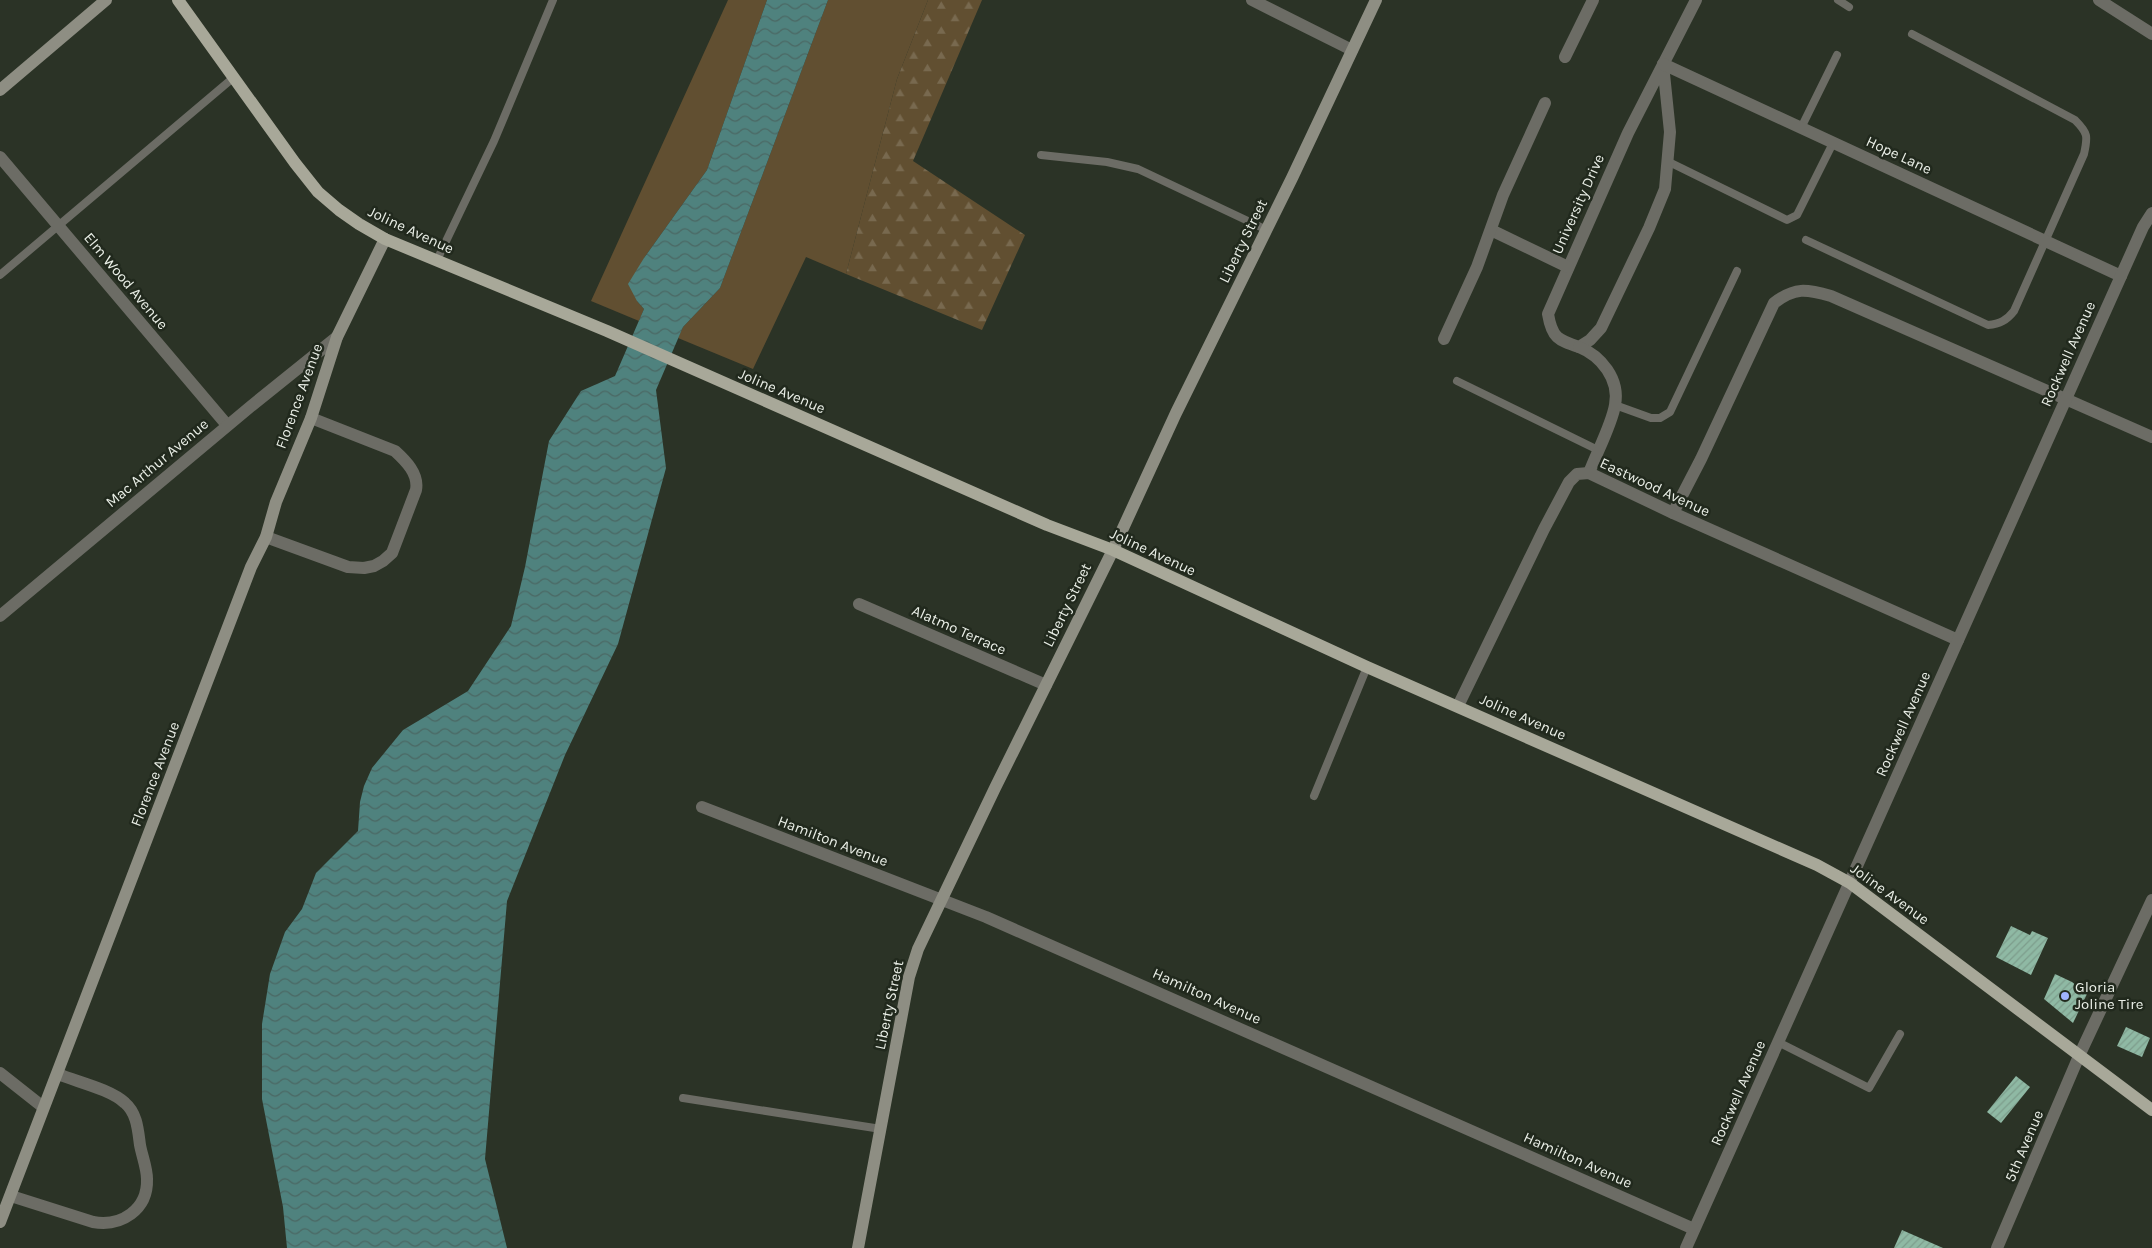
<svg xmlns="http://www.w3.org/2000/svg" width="2152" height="1248" font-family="Karla,sans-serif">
<defs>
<pattern id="forest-firs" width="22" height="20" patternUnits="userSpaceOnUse" patternTransform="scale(1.25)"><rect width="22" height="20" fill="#614f31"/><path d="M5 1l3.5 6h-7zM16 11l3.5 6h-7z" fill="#78694f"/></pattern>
<pattern id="water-waves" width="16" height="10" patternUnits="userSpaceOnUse" patternTransform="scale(1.25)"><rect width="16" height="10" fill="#4f827e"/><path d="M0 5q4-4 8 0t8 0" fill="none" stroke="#4b6864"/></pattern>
<pattern id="building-hatch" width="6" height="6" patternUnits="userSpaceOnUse" patternTransform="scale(1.25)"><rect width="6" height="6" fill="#8fb9a4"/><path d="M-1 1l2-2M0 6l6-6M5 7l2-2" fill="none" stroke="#7d9d8c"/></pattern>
</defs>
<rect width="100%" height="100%" fill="#2b3326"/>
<g fill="#614f31">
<polygon points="728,0 767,0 707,170 644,258 637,301 644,309 639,321 591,301"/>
<polygon points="828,0 928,0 897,79 846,274 806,257 753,369 678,338 683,327 720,288"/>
</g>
<polygon fill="url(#forest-firs)" points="928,0 982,0 913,161 1025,235 982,330 846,274 897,79"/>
<polygon fill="url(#water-waves)" points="767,0 828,0 720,288 683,327 656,390 666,468 618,644 565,755 507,901 485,1159 507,1248 287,1248 283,1207 262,1099 262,1024 270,974 285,932 302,909 316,873 358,831 360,802 364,786 372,768 403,730 468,691 511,626 525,567 549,441 581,391 615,376 644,309 637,301 628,284 644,258 707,170"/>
<g fill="url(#building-hatch)">
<polygon points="2011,926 2030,935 2032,931 2048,938 2031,975 1996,957"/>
<polygon points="2055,974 2072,982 2087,994 2073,1023 2044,999"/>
<polygon points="2126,1027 2150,1038 2142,1057 2117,1046"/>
<polygon points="2016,1076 2030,1087 2001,1123 1987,1112"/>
<polygon points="1902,1230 1943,1248 1894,1248"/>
</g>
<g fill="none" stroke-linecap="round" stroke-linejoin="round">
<g stroke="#6c6c65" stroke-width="8">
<polyline points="1838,0 1849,7"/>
<polyline points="1801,128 1837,55"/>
<polyline points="1041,155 1107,162 1138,169 1267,230"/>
<polyline points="1669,162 1787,220 1797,215 1833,143"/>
<path d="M 1806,240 L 1988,325 C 2000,324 2007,320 2014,311 L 2084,154 C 2088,136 2088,133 2075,120 L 1912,34"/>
<polyline points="437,260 494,141 553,0"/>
<polyline points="0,275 233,78"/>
<polyline points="1457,381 1598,450"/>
<polyline points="1615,405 1651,418 1660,418 1670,412 1737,271"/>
<polyline points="1314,796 1367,667"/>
<polyline points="1778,1042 1869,1088 1900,1034"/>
<polyline points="683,1098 881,1129"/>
</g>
<g stroke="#6c6c65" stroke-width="12">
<polyline points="1252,0 1352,50"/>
<polyline points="2099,0 2152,34"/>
<polyline points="1565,57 1593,0"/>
<path d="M 1663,64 L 1670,132 L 1665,189 L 1649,228 L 1601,328 L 1590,340 L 1579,347 C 1558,340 1552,338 1548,314 L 1628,133 L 1696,0"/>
<polyline points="1663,64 2121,276"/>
<polyline points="0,157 227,425"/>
<polyline points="1491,230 1568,267"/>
<polyline points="1444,339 1477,267 1503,195 1545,103"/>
<path d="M 1579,347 C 1601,356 1620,379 1615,405 C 1612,424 1596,454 1589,473"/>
<path d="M 1673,513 L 1701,459 L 1774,303 C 1795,287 1806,289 1831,296 L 2152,437"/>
<path d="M 266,537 L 348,567 L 364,568 L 374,566 L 383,561 L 392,553 L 416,490 C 419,474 406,461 395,451 L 311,418"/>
<polyline points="859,604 1046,685"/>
<polyline points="0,616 250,407 337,337"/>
<polyline points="1458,706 1544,529 1569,482 1577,474 1589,473 1673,513 1958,640"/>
<polyline points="702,807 986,917 1694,1229"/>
<polyline points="0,1073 43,1107"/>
<path d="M 11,1196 L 93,1222 C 121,1227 148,1210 147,1179 C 147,1168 142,1156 140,1145 C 138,1130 137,1113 125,1103 C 110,1089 77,1082 58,1074"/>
<polyline points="1686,1248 2121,276 2143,227 2152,213"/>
<polyline points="1997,1248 2079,1056 2152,900"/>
</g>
<g stroke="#8e8e83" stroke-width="12">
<polyline points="0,90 106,0"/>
<polyline points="0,1222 251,567 266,537 276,502 311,418 337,337 385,239"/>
<polyline points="858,1248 909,977 918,949 995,788 1113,550 1176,413 1292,178 1376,0"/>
</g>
<polyline stroke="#a8a899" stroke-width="12" points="178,0 295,163 318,192 339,210 359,224 385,239 607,331 1047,525 1113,550 1367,667 1817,865 1850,883 2152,1110"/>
</g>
<circle fill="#9fb3fd" stroke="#21291d" stroke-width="2" cx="2065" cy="996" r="5"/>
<g text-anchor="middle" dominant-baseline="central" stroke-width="5" stroke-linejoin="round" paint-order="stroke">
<g font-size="15" fill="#eaefe7" stroke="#21291d">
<text transform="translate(1899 155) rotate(25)">Hope Lane</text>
<text transform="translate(1578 204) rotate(-66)">University Drive</text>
<text transform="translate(411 230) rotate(25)">Joline Avenue</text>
<text transform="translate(1243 241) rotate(-64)">Liberty Street</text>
<text transform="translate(126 281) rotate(50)">Elm Wood Avenue</text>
<text transform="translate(2068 354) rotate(-66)">Rockwell Avenue</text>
<text transform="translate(782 391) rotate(23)">Joline Avenue</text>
<text transform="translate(299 396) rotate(-70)">Florence Avenue</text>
<text transform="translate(157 463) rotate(-40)">Mac Arthur Avenue</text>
<text transform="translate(1655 487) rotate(25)">Eastwood Avenue</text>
<text transform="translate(1153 552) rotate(25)">Joline Avenue</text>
<text transform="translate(1067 605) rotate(-64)">Liberty Street</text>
<text transform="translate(959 630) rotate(24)">Alatmo Terrace</text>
<text transform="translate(1523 717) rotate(24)">Joline Avenue</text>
<text transform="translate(1903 724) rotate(-66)">Rockwell Avenue</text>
<text transform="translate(155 774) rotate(-69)">Florence Avenue</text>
<text transform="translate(833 841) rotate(21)">Hamilton Avenue</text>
<text transform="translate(1890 894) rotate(36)">Joline Avenue</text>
<text transform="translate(1207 996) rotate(24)">Hamilton Avenue</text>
<text transform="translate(889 1005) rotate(-78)">Liberty Street</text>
<text transform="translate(1738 1093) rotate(-66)">Rockwell Avenue</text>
<text transform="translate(2024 1146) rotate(-67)">5th Avenue</text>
<text transform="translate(1578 1160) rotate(24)">Hamilton Avenue</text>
</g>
<g font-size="15" fill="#eaefe7" stroke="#21291d" text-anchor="start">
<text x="2075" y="987">Gloria<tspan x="2075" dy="17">Joline Tire</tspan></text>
</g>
</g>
</svg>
